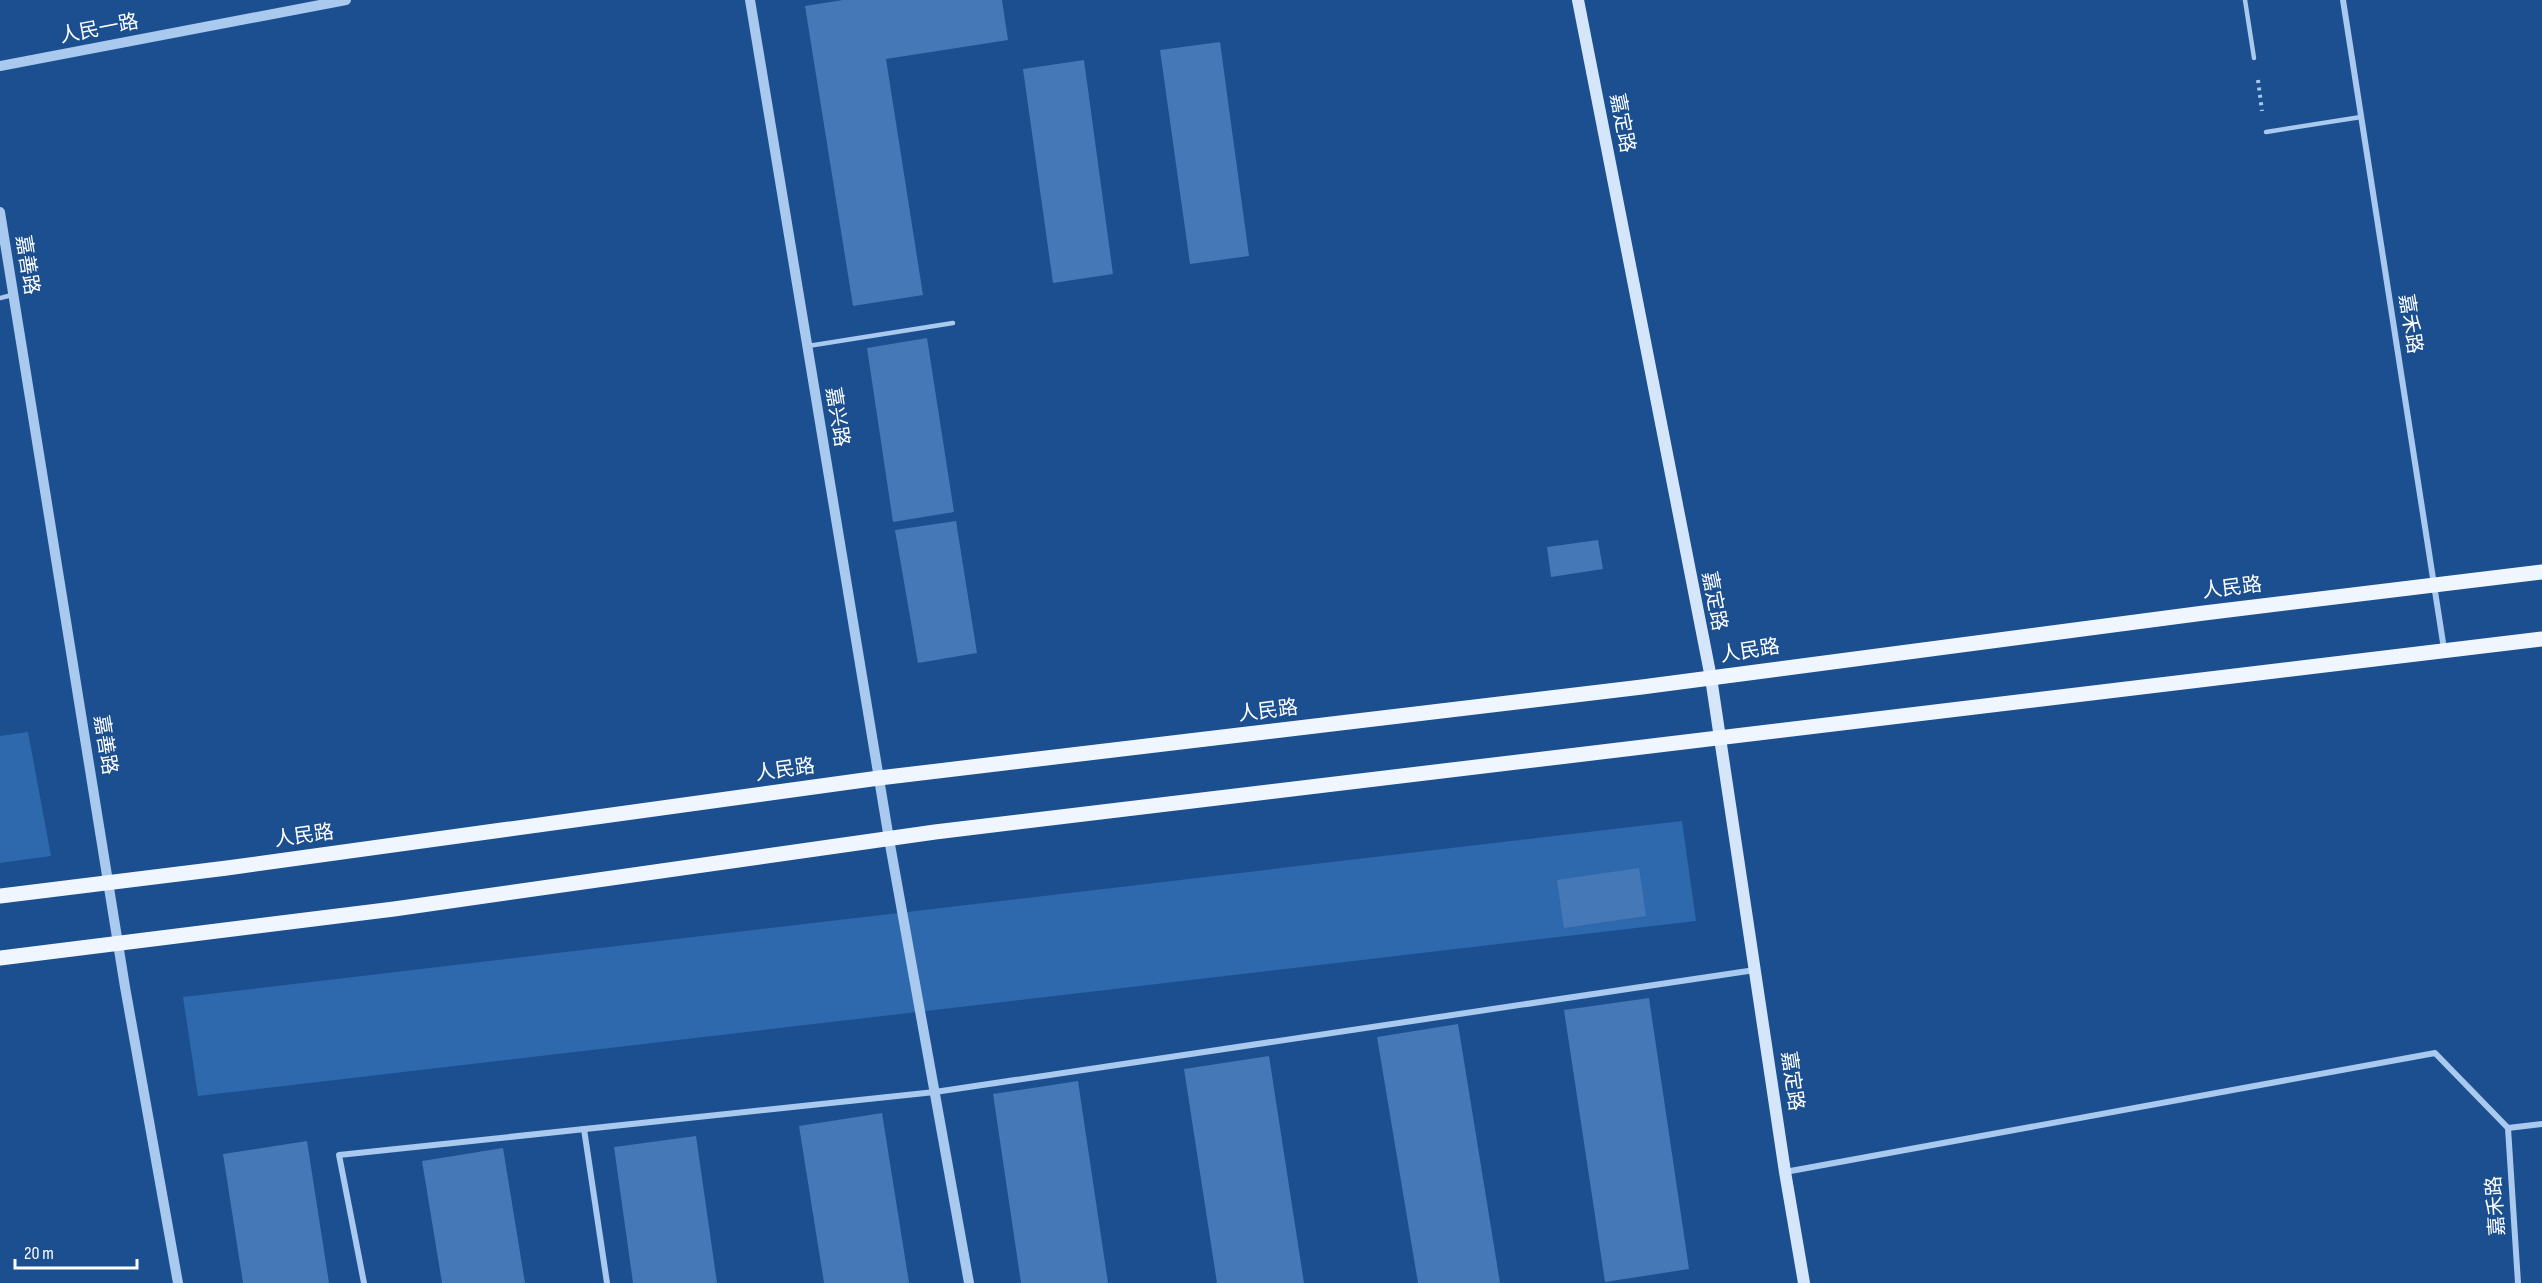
<svg xmlns="http://www.w3.org/2000/svg" width="2542" height="1283" font-family="'Sofia Sans Condensed','Noto Sans SC',sans-serif">
<rect width="100%" height="100%" fill="#1b4f8f"/>
<g fill="#2e69ad">
<polygon points="28,732 51,856 0,863 0,736"/>
<polygon points="1682,821 1696,921 198,1096 183,997"/>
</g>
<g fill="#4478b7">
<polygon points="843,0 1002,0 1008,40 886,59 923,295 853,306 805,6"/>
<polygon points="1220,42 1249,256 1190,264 1160,50"/>
<polygon points="1084,60 1113,274 1053,283 1023,69"/>
<polygon points="927,338 954,512 893,522 867,348"/>
<polygon points="956,521 977,653 918,663 895,530"/>
<polygon points="1598,540 1603,569 1551,577 1547,547"/>
<polygon points="1639,868 1646,916 1564,928 1557,880"/>
<polygon points="1649,998 1689,1269 1605,1282 1564,1010"/>
<polygon points="1458,1024 1500,1283 1418,1283 1377,1037"/>
<polygon points="1269,1056 1304,1283 1217,1283 1184,1069"/>
<polygon points="1078,1081 1108,1283 1021,1283 993,1094"/>
<polygon points="882,1113 909,1283 824,1283 799,1126"/>
<polygon points="696,1136 717,1283 633,1283 614,1147"/>
<polygon points="307,1141 329,1283 243,1283 223,1154"/>
<polygon points="503,1148 525,1283 442,1283 422,1161"/>
</g>
<g fill="none" stroke-linecap="round" stroke-linejoin="round">
<polyline stroke="#a9c9ee" stroke-width="4" stroke-dasharray="3 4.5" stroke-linecap="butt" points="2258,80 2262,111"/>
<g stroke="#a9c9ee" stroke-width="4.5">
<polyline points="2245,0 2254,58"/>
<polyline points="2266,132 2361,117"/>
<polyline points="0,298 12,295"/>
<polyline points="808,346 953,323"/>
</g>
<g stroke="#a9c9ee" stroke-width="6">
<polyline points="2343,0 2444,649"/>
<polyline points="2508,1128 2518,1283"/>
<polyline points="584,1129 607,1283"/>
<polyline points="1785,1172 2435,1053 2508,1128 2542,1124"/>
<polyline points="364,1283 339,1155 935,1092 1755,970"/>
</g>
<g stroke="#a9c9ee" stroke-width="10">
<polyline points="750,0 889,839 969,1283"/>
<polyline points="0,66 346,0"/>
<polyline points="0,212 125,987 178,1283"/>
</g>
<polyline stroke="#d6e6fa" stroke-width="12" points="1578,0 1711,678 1785,1172 1804,1283"/>
<g stroke="#f0f6ff" stroke-width="15">
<polyline points="0,896 227,868 879,778 1642,687 2204,613 2542,572"/>
<polyline points="0,958 394,909 935,832 2542,639"/>
</g>
</g>
<g text-anchor="middle" dominant-baseline="central" stroke-width="5" stroke-linejoin="round" paint-order="stroke">
<g font-size="20" fill="#fff" stroke="#1b4f8f">
<text transform="translate(99 29) rotate(-11)">人民一路</text>
<text transform="translate(1622 123) rotate(79)">嘉定路</text>
<text transform="translate(27 265) rotate(81)">嘉善路</text>
<text transform="translate(2410 324) rotate(81)">嘉禾路</text>
<text transform="translate(837 417) rotate(81)">嘉兴路</text>
<text transform="translate(2232 588) rotate(-7)">人民路</text>
<text transform="translate(1714 601) rotate(79)">嘉定路</text>
<text transform="translate(1750 651) rotate(-9)">人民路</text>
<text transform="translate(1268 711) rotate(-7)">人民路</text>
<text transform="translate(105 745) rotate(81)">嘉善路</text>
<text transform="translate(785 770) rotate(-8)">人民路</text>
<text transform="translate(304 836) rotate(-8)">人民路</text>
<text transform="translate(1792 1081) rotate(82)">嘉定路</text>
<text transform="translate(2496 1206) rotate(-94)">嘉禾路</text>
</g>
</g>
<path d="M15 1259v9h122v-9" fill="none" stroke="#ffffff" stroke-width="3"/>
<text x="24" y="1259" font-size="18" fill="#ffffff" stroke="#1b4f8f" stroke-width="4.5" paint-order="stroke">20 m</text>
</svg>
